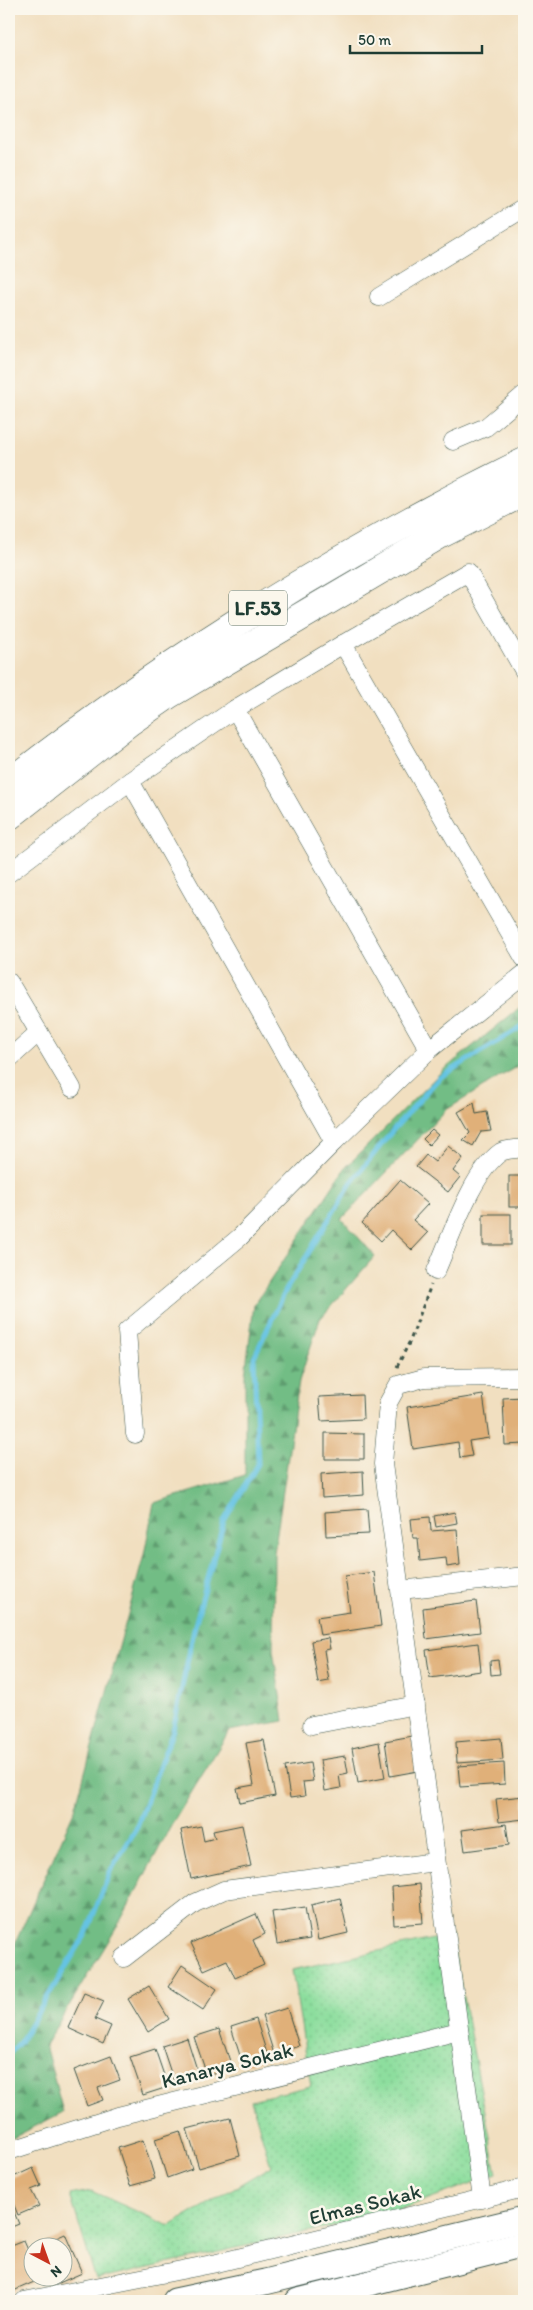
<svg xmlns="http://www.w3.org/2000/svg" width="533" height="2310" font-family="Itim,sans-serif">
<defs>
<pattern id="grass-dots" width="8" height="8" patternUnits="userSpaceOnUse" patternTransform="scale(1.25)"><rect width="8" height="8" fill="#8dde9e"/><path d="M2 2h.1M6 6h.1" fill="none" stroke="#79bf89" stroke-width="1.8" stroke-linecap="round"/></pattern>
<pattern id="forest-firs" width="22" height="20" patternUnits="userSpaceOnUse" patternTransform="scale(1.25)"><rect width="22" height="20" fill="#72bd85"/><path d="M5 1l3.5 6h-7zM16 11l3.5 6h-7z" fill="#5d9b6e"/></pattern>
</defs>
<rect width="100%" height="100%" fill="#fbf7ec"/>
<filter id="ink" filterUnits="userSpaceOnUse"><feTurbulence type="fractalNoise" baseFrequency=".02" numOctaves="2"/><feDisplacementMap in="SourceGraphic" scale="10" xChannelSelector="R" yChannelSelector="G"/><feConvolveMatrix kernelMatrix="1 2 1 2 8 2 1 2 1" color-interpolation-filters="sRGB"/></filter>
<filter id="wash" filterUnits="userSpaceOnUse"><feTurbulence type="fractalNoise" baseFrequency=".0096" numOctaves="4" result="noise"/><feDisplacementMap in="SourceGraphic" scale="20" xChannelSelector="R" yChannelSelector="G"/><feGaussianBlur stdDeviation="1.12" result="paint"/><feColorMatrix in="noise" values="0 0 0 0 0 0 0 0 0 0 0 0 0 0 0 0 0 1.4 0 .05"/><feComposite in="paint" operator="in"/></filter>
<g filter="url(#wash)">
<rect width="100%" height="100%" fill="#f1dfc0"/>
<polygon fill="url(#grass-dots)" stroke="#568e69" points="451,1935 497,2174 390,2213 96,2280 70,2195 91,2191 170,2226 271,2166 251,2100 311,2086 292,1970"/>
<polygon fill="url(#forest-firs)" stroke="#487d5c" points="524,1004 524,1062 446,1110 342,1219 375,1256 320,1319 299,1381 274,1553 273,1650 284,1721 229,1731 171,1826 117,1927 45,2045 63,2112 9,2140 9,1957 75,1809 144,1555 154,1503 245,1475 245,1375 254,1305 345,1168 441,1072"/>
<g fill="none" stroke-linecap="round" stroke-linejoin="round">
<polyline stroke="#65c3e3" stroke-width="5" points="9,2054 20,2042 86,1934 110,1872 136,1829 173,1730 195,1625 224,1521 258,1464 254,1357 286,1290 351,1183 393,1130 439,1078 524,1025"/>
</g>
<g id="blocks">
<g fill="#e0b079">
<polygon points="474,1103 476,1114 487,1112 491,1131 481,1132 473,1146 463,1140 470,1133 458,1112"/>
<polygon points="432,1130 438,1135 429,1145 423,1139"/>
<polygon points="448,1146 463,1158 453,1171 460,1177 448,1192 416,1167 426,1155 435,1162"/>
<rect x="509" y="1176" width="15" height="31"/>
<polygon points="400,1180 428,1204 413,1220 428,1233 412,1250 391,1230 381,1241 362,1223"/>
<rect x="483" y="1214" width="28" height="31"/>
<polygon points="362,1395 363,1419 321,1421 319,1397"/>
<polygon points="483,1395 489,1438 469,1441 472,1456 460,1458 458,1442 413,1449 407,1407"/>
<polygon points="524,1397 524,1444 505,1445 503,1398"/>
<polygon points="325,1433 364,1434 364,1459 325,1459"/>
<polygon points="363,1471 364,1495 322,1498 321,1474"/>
<polygon points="367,1509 369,1534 326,1536 325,1512"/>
<polygon points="455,1512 457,1523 436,1527 434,1516"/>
<polygon points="430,1517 431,1531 457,1529 460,1565 447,1567 446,1558 420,1561 418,1538 413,1538 411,1519"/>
<polygon points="374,1572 381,1626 320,1635 317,1617 350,1612 345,1576"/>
<polygon points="476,1601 480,1632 426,1639 423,1608"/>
<polygon points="328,1638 330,1649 324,1650 329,1681 318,1683 311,1641"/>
<polygon points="478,1643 481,1671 430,1678 426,1650"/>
<polygon points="498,1660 500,1674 491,1675 490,1661"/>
<polygon points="412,1736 418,1771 390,1776 385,1741"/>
<polygon points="501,1738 503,1760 457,1763 456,1742"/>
<polygon points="264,1740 275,1796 240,1803 237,1788 254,1785 246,1743"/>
<polygon points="379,1742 385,1778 358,1783 352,1748"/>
<polygon points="345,1756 348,1773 339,1775 341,1788 325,1791 320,1760"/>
<polygon points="310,1763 313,1781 303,1782 305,1796 290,1798 285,1767"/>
<polygon points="504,1763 505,1784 460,1787 458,1766"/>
<polygon points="524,1796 524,1819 499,1822 496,1799"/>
<polygon points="506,1824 509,1845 465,1851 462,1830"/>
<polygon points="242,1825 251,1866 191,1879 181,1830 201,1826 204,1841 215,1838 213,1831"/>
<polygon points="420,1884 423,1923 394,1925 392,1887"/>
<polygon points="340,1898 348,1933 318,1940 311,1905"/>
<polygon points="305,1907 310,1939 277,1944 272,1912"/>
<polygon points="256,1914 265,1934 253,1940 264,1965 235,1978 227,1960 204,1970 191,1943"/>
<polygon points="182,1965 217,1989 203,2010 168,1987"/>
<polygon points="149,1986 169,2019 148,2032 128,1999"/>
<polygon points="84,1993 104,2001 95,2019 111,2026 103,2044 68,2028"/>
<polygon points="287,2008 299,2046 274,2054 262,2016"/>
<polygon points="256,2019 268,2057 243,2065 231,2027"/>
<polygon points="219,2029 232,2067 207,2075 194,2037"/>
<polygon points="187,2038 199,2076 175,2085 162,2046"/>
<polygon points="155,2049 168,2087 143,2095 130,2057"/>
<polygon points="111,2056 120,2080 98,2088 103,2100 87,2106 74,2070"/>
<polygon points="230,2118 240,2156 199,2168 187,2129"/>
<polygon points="180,2131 192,2169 167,2178 155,2139"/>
<polygon points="143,2140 155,2179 130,2186 118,2148"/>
<polygon points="33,2168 41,2186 31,2190 39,2206 18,2215 9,2193 9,2179"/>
<polygon points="9,2200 19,2224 9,2228"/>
<polygon points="65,2234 82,2273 52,2286 48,2278 62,2278 62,2248 34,2248"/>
<polygon points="24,2241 32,2259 32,2278 40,2278 41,2279 11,2292 9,2286 9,2247"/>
</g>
</g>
</g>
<g filter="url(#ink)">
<use href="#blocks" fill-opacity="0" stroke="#3e5549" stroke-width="1"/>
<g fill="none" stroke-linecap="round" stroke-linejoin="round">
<defs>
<g id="street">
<polyline points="379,297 524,208"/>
<polyline points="453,441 486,427 524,395"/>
<polyline points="343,644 468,572 524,671"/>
<polyline points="235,709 429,1050 524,974"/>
<polyline points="9,873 130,781"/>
<polyline points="9,982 72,1088"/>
<polyline points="429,1050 334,1142 130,781 235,709 343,644 524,958"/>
<polyline points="9,1059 39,1032"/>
<path d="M 436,1271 C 451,1237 472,1172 501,1152 C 507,1149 517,1149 524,1148"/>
<polyline points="135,1434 127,1331 240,1237 334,1142"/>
<polyline points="401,1590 524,1576"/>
<polyline points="312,1725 416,1705"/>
<polyline points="124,1958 195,1903 224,1890 435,1862"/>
<polyline points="9,2151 118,2116 459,2031"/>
<polyline points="482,2199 383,1464 388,1403 398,1385 424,1378 524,1377"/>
<polyline points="24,2301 217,2263 524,2188"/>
</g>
<g id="secondary">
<polyline points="175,2301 265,2282 524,2219"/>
<polyline points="298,2301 524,2244"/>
</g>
<g id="highway">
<path d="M 9,783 C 169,658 342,551 524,462"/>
<polyline points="9,816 129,722 168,695 441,534 524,492"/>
</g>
</defs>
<use href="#street" stroke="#3e5549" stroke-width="19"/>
<use href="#secondary" stroke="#3e5549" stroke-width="27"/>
<use href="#highway" stroke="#3e5549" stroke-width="29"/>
<polyline stroke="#3e5549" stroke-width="3" stroke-dasharray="4 4" stroke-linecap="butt" points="397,1367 410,1341 431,1285"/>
<use href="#street" stroke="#fff" stroke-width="18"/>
<use href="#secondary" stroke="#fff" stroke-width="25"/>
<use href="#highway" stroke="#fff" stroke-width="28"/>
</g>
</g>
<g text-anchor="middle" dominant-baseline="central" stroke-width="5" stroke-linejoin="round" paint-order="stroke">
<rect fill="#fbf7ec" stroke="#61756b" stroke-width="1" x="229" y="590.5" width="58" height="35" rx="4"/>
<g font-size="20" font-weight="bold" fill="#1f3d34">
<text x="258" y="608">LF.53</text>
</g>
<g font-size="21" fill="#1f3d34" stroke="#fbf7ec">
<text transform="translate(227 2065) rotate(-14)">Kanarya Sokak</text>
<text transform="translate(365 2204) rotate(-14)">Elmas Sokak</text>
</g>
</g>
<rect width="533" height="2310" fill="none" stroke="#fbf7ec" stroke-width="30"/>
<g transform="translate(48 2262) rotate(139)"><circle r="24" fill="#fbf7ec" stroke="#a3ada2"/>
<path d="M0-4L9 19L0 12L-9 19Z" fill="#c8321e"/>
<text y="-8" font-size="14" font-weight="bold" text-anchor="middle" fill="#1f3d34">N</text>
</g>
<path d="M350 45v8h132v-8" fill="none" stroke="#1f3d34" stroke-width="2.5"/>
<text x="358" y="45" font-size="15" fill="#1f3d34" stroke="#fbf7ec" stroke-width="4" paint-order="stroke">50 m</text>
</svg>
